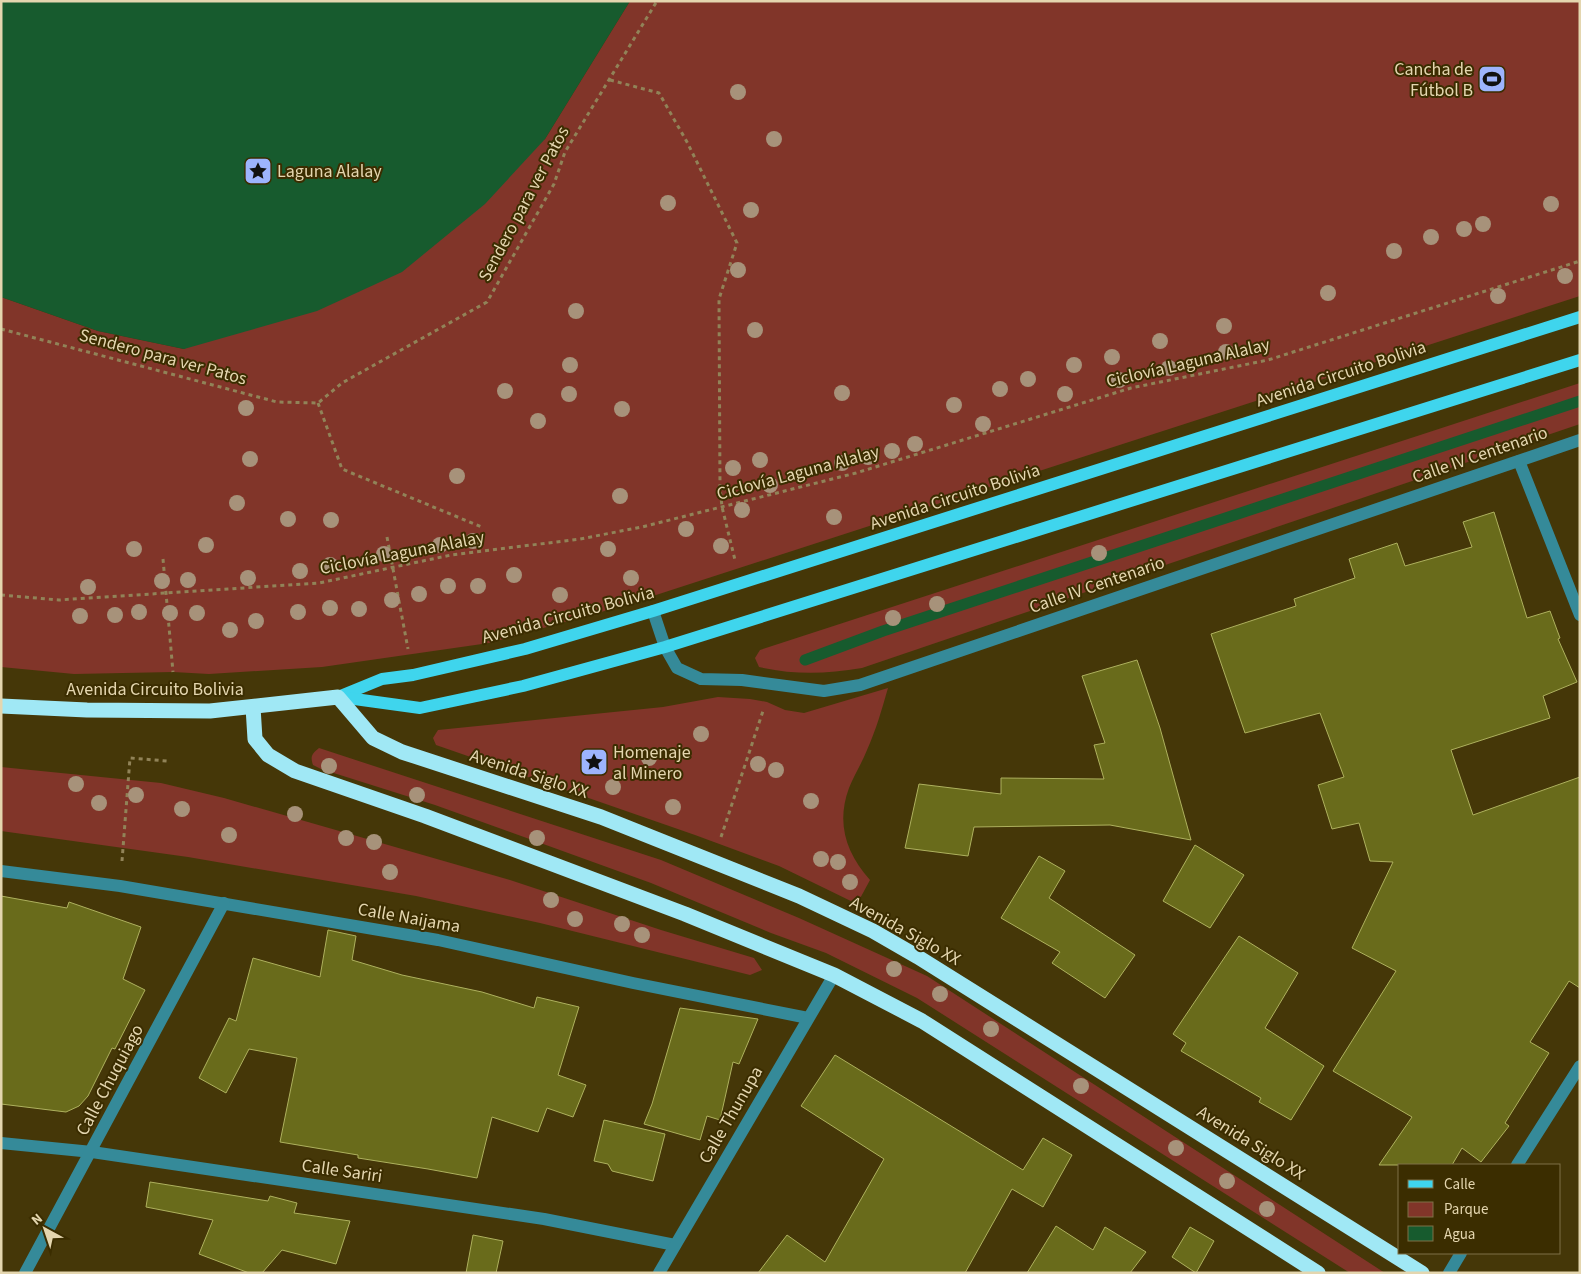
<svg xmlns="http://www.w3.org/2000/svg" width="1581" height="1274" font-family="'Source Sans 3',sans-serif">
<rect width="100%" height="100%" fill="#453708"/>
<g fill="#813529">
<polygon points="630,1 1580,1 1580,296 619,607 489,643 322,667 209,674 173,672 74,674 1,667 1,297 98,331 184,349 545,139"/>
<path d="M 1580,383 L 1580,424 L 862,668 C 825,674 796,675 759,667 L 755,658 L 760,650 Z"/>
<path d="M 888,688 C 882,709 876,730 867,750 C 862,763 854,775 849,788 C 836,823 846,853 870,880 L 857,904 L 779,866 L 695,835 L 436,745 L 433,738 L 438,730 L 663,707 L 718,697 L 750,699 L 767,702 L 785,710 L 804,713 Z"/>
<path d="M 319,748 L 661,860 L 799,918 L 927,976 L 1385,1273 L 1350,1273 L 917,998 L 826,953 L 771,933 L 651,883 L 435,805 L 321,769 L 313,765 C 310,756 312,754 319,748 Z"/>
<polygon points="1,767 161,783 224,798 510,880 661,930 754,958 762,970 750,975 540,923 416,896 188,857 1,831"/>
</g>
<polygon fill="#175b2e" points="1,1 630,1 545,139 485,204 402,272 317,311 184,349 98,331 1,297"/>
<g fill="none" stroke-linecap="round" stroke-linejoin="round">
<polyline stroke="#175b2e" stroke-width="11" points="805,660 883,631 1580,401"/>
</g>
<g fill="#696b1b" stroke="#aeb15e">
<polygon points="1494,512 1527,618 1550,611 1560,638 1558,639 1577,682 1543,696 1550,718 1451,750 1473,815 1580,777 1580,988 1569,981 1530,1042 1549,1053 1505,1123 1509,1126 1481,1162 1462,1148 1452,1165 1379,1165 1412,1117 1333,1071 1396,971 1352,948 1393,862 1370,861 1359,823 1332,829 1318,785 1344,777 1320,713 1245,733 1211,634 1296,606 1294,599 1355,578 1349,559 1397,543 1405,566 1472,547 1463,522"/>
<polygon points="1137,660 1160,728 1191,840 1110,825 974,827 968,856 905,848 919,784 1001,794 1001,778 1104,779 1094,745 1105,743 1082,676"/>
<polygon points="1195,845 1244,875 1210,928 1163,901"/>
<polygon points="1039,856 1065,871 1049,898 1135,955 1105,998 1052,963 1060,952 1001,918"/>
<polygon points="1,896 67,908 69,902 141,927 123,979 145,990 115,1049 112,1048 88,1096 79,1106 66,1112 1,1104"/>
<polygon points="328,930 356,936 352,960 402,975 482,992 534,1008 537,997 579,1007 558,1075 586,1085 573,1117 547,1108 538,1132 492,1117 477,1178 428,1169 358,1158 358,1155 280,1142 297,1058 249,1049 226,1093 199,1078 229,1018 236,1021 253,958 320,977"/>
<polygon points="1239,936 1298,973 1265,1028 1324,1066 1291,1120 1259,1102 1261,1098 1181,1051 1186,1043 1173,1034"/>
<polygon points="680,1008 758,1019 739,1064 733,1062 720,1120 707,1116 700,1140 644,1124 652,1104"/>
<polygon points="835,1055 1023,1170 1043,1138 1072,1155 1043,1207 1012,1189 965,1273 758,1273 787,1235 825,1262 884,1159 801,1106"/>
<polygon points="604,1120 665,1134 653,1181 612,1171 608,1164 594,1161"/>
<polygon points="150,1182 268,1201 270,1196 297,1203 294,1213 350,1221 336,1264 282,1250 262,1273 249,1273 199,1254 213,1220 146,1207"/>
<polygon points="1056,1226 1093,1250 1105,1227 1146,1252 1130,1273 1027,1273"/>
<polygon points="1190,1227 1214,1241 1196,1273 1172,1257"/>
<polygon points="473,1235 503,1241 496,1273 466,1273"/>
</g>
<g fill="none" stroke-linecap="round" stroke-linejoin="round">
<g stroke="#918358" stroke-width="3" stroke-dasharray="4 4" stroke-linecap="butt">
<polyline points="610,80 659,93 687,142 737,243 719,299 720,487 722,507 735,560"/>
<polyline points="1,329 277,402 318,403 342,383 487,302 554,184 565,152 657,1"/>
<polyline points="318,403 342,469 484,528"/>
<polyline points="387,537 408,649"/>
<polyline points="163,559 173,672"/>
<polyline points="1,595 59,600 319,583 451,555 580,539 642,527 856,473 1131,388 1268,360 1580,261"/>
<polyline points="721,837 764,708"/>
<polyline points="122,861 130,758 167,761"/>
</g>
<g stroke="#358a99" stroke-width="12">
<polyline points="1519,461 1580,615"/>
<polyline points="653,611 665,647 677,668 701,679 742,680 824,691 860,685 1580,440"/>
<polyline points="1,871 120,886 438,940 633,983 808,1018"/>
<polyline points="1,1143 92,1152 544,1219 675,1245"/>
<polyline points="1517,1165 1580,1066"/>
<polyline points="25,1273 224,903"/>
<polyline points="659,1273 834,975"/>
<polyline points="1449,1273 1461,1253"/>
</g>
<g stroke="#3fd5ed" stroke-width="12">
<polyline points="338,697 382,679 413,675 525,649 653,611 1580,317"/>
<polyline points="340,697 420,708 523,686 665,647 1580,360"/>
</g>
<g stroke="#a0e8f5" stroke-width="15">
<polyline points="1,706 87,710 210,711 338,697 373,738 402,752 601,817 799,896 873,931 918,957 1422,1273"/>
<polyline points="253,707 255,739 268,755 295,771 425,816 685,914 834,975 922,1021 1318,1273"/>
</g>
</g>
<g fill="#a7927a">
<circle cx="738" cy="92" r="8"/>
<circle cx="774" cy="139" r="8"/>
<circle cx="668" cy="203" r="8"/>
<circle cx="1551" cy="204" r="8"/>
<circle cx="751" cy="210" r="8"/>
<circle cx="1483" cy="224" r="8"/>
<circle cx="1464" cy="229" r="8"/>
<circle cx="1431" cy="237" r="8"/>
<circle cx="1394" cy="251" r="8"/>
<circle cx="738" cy="270" r="8"/>
<circle cx="1565" cy="276" r="8"/>
<circle cx="1328" cy="293" r="8"/>
<circle cx="1498" cy="296" r="8"/>
<circle cx="576" cy="311" r="8"/>
<circle cx="1224" cy="326" r="8"/>
<circle cx="755" cy="330" r="8"/>
<circle cx="1160" cy="341" r="8"/>
<circle cx="1226" cy="352" r="8"/>
<circle cx="1112" cy="357" r="8"/>
<circle cx="570" cy="365" r="8"/>
<circle cx="1074" cy="365" r="8"/>
<circle cx="1169" cy="368" r="8"/>
<circle cx="1028" cy="379" r="8"/>
<circle cx="1119" cy="380" r="8"/>
<circle cx="1000" cy="389" r="8"/>
<circle cx="505" cy="391" r="8"/>
<circle cx="842" cy="393" r="8"/>
<circle cx="569" cy="394" r="8"/>
<circle cx="1065" cy="394" r="8"/>
<circle cx="954" cy="405" r="8"/>
<circle cx="246" cy="408" r="8"/>
<circle cx="622" cy="409" r="8"/>
<circle cx="538" cy="421" r="8"/>
<circle cx="983" cy="424" r="8"/>
<circle cx="915" cy="444" r="8"/>
<circle cx="892" cy="451" r="8"/>
<circle cx="868" cy="457" r="8"/>
<circle cx="250" cy="459" r="8"/>
<circle cx="760" cy="460" r="8"/>
<circle cx="842" cy="463" r="8"/>
<circle cx="733" cy="468" r="8"/>
<circle cx="457" cy="476" r="8"/>
<circle cx="770" cy="485" r="8"/>
<circle cx="620" cy="496" r="8"/>
<circle cx="237" cy="503" r="8"/>
<circle cx="742" cy="510" r="8"/>
<circle cx="834" cy="517" r="8"/>
<circle cx="288" cy="519" r="8"/>
<circle cx="331" cy="520" r="8"/>
<circle cx="686" cy="529" r="8"/>
<circle cx="473" cy="541" r="8"/>
<circle cx="206" cy="545" r="8"/>
<circle cx="440" cy="545" r="8"/>
<circle cx="721" cy="546" r="8"/>
<circle cx="134" cy="549" r="8"/>
<circle cx="608" cy="549" r="8"/>
<circle cx="1099" cy="553" r="8"/>
<circle cx="384" cy="554" r="8"/>
<circle cx="330" cy="565" r="8"/>
<circle cx="300" cy="571" r="8"/>
<circle cx="514" cy="575" r="8"/>
<circle cx="248" cy="578" r="8"/>
<circle cx="631" cy="578" r="8"/>
<circle cx="188" cy="580" r="8"/>
<circle cx="162" cy="581" r="8"/>
<circle cx="448" cy="586" r="8"/>
<circle cx="478" cy="586" r="8"/>
<circle cx="88" cy="587" r="8"/>
<circle cx="419" cy="594" r="8"/>
<circle cx="560" cy="595" r="8"/>
<circle cx="392" cy="600" r="8"/>
<circle cx="937" cy="604" r="8"/>
<circle cx="330" cy="608" r="8"/>
<circle cx="359" cy="609" r="8"/>
<circle cx="139" cy="612" r="8"/>
<circle cx="298" cy="612" r="8"/>
<circle cx="170" cy="613" r="8"/>
<circle cx="197" cy="613" r="8"/>
<circle cx="115" cy="615" r="8"/>
<circle cx="80" cy="616" r="8"/>
<circle cx="893" cy="618" r="8"/>
<circle cx="256" cy="621" r="8"/>
<circle cx="230" cy="630" r="8"/>
<circle cx="701" cy="734" r="8"/>
<circle cx="649" cy="758" r="8"/>
<circle cx="758" cy="764" r="8"/>
<circle cx="329" cy="766" r="8"/>
<circle cx="776" cy="770" r="8"/>
<circle cx="76" cy="784" r="8"/>
<circle cx="613" cy="787" r="8"/>
<circle cx="136" cy="795" r="8"/>
<circle cx="417" cy="795" r="8"/>
<circle cx="811" cy="801" r="8"/>
<circle cx="99" cy="803" r="8"/>
<circle cx="673" cy="807" r="8"/>
<circle cx="182" cy="809" r="8"/>
<circle cx="295" cy="814" r="8"/>
<circle cx="229" cy="835" r="8"/>
<circle cx="346" cy="838" r="8"/>
<circle cx="537" cy="838" r="8"/>
<circle cx="374" cy="842" r="8"/>
<circle cx="821" cy="859" r="8"/>
<circle cx="838" cy="862" r="8"/>
<circle cx="390" cy="872" r="8"/>
<circle cx="850" cy="882" r="8"/>
<circle cx="551" cy="900" r="8"/>
<circle cx="575" cy="919" r="8"/>
<circle cx="622" cy="924" r="8"/>
<circle cx="642" cy="935" r="8"/>
<circle cx="894" cy="969" r="8"/>
<circle cx="940" cy="994" r="8"/>
<circle cx="991" cy="1029" r="8"/>
<circle cx="1081" cy="1086" r="8"/>
<circle cx="1176" cy="1148" r="8"/>
<circle cx="1227" cy="1181" r="8"/>
<circle cx="1267" cy="1209" r="8"/>
</g>
<defs>
<symbol id="stadium-square" viewBox="-11 -11 22 22"><rect x="-9" y="-9" width="18" height="18" rx="4" fill="#9db4fd" stroke="#3b2d00"/><path d="M0-5a6.5 5 0 1 0 0 10a6.5 5 0 1 0 0-10ZM-3.5-1.8h7v3.6h-7Z" fill="#111"/></symbol>
<symbol id="sight-square" viewBox="-11 -11 22 22"><rect x="-9" y="-9" width="18" height="18" rx="4" fill="#9db4fd" stroke="#3b2d00"/><path d="M0-6L1.8-2.2L6-1.7L2.9 1.2L3.7 5.4L0 3.3L-3.7 5.4L-2.9 1.2L-6-1.7L-1.8-2.2Z" fill="#111"/></symbol>
</defs>
<g fill-rule="evenodd">
<use href="#stadium-square" x="1476" y="63" width="32" height="32"/>
<use href="#sight-square" x="242" y="155" width="32" height="32"/>
<use href="#sight-square" x="578" y="746" width="32" height="32"/>
</g>
<g text-anchor="middle" dominant-baseline="central" stroke-width="4" stroke-linejoin="round" paint-order="stroke">
<g font-size="18" fill="#e4d6af" stroke="#3b2d00" text-anchor="start">
<text x="1473" y="69" text-anchor="end">Cancha de<tspan x="1473" dy="21">Fútbol B</tspan></text>
<text x="277" y="171">Laguna Alalay</text>
<text x="613" y="752">Homenaje<tspan x="613" dy="21">al Minero</tspan></text>
</g>
<g font-size="18" fill="#e4d6af" stroke="#3b2d00">
<text transform="translate(524 204) rotate(-62)">Sendero para ver Patos</text>
<text transform="translate(163 357) rotate(15)">Sendero para ver Patos</text>
<text transform="translate(1188 363) rotate(-13)">Ciclovía Laguna Alalay</text>
<text transform="translate(1341 374) rotate(-18)">Avenida Circuito Bolivia</text>
<text transform="translate(1480 455) rotate(-19)">Calle IV Centenario</text>
<text transform="translate(798 473) rotate(-15)">Ciclovía Laguna Alalay</text>
<text transform="translate(955 497) rotate(-18)">Avenida Circuito Bolivia</text>
<text transform="translate(402 553) rotate(-11)">Ciclovía Laguna Alalay</text>
<text transform="translate(1097 585) rotate(-19)">Calle IV Centenario</text>
<text transform="translate(568 615) rotate(-15)">Avenida Circuito Bolivia</text>
<text x="155" y="689">Avenida Circuito Bolivia</text>
<text transform="translate(529 774) rotate(18)">Avenida Siglo XX</text>
<text transform="translate(409 918) rotate(10)">Calle Naijama</text>
<text transform="translate(905 931) rotate(29)">Avenida Siglo XX</text>
<text transform="translate(110 1080) rotate(-62)">Calle Chuquiago</text>
<text transform="translate(731 1115) rotate(-60)">Calle Thunupa</text>
<text transform="translate(1251 1143) rotate(32)">Avenida Siglo XX</text>
<text transform="translate(342 1171) rotate(8)">Calle Sariri</text>
</g>
</g>
<rect width="1581" height="1274" fill="none" stroke="#e4d6af" stroke-width="5"/>
<rect x="1398" y="1164" width="162" height="90" fill="#3b2d00" stroke="#7f7146"/>
<rect x="1408" y="1180" width="25" height="8" fill="#3fd5ed" stroke="#7f7146"/>
<text x="1444" y="1189" font-size="15" fill="#e4d6af">Calle</text>
<rect x="1408" y="1202" width="25" height="15" fill="#813529" stroke="#7f7146"/>
<text x="1444" y="1214" font-size="15" fill="#e4d6af">Parque</text>
<rect x="1408" y="1226" width="25" height="15" fill="#175b2e" stroke="#7f7146"/>
<text x="1444" y="1239" font-size="15" fill="#e4d6af">Agua</text>
<g transform="translate(45 1229) rotate(320)" stroke="#3b2d00" stroke-width="4" paint-order="stroke">
<path d="M0-4L9 19L0 12L-9 19Z" fill="#e4d6af"/>
<text y="-8" font-size="14" font-weight="bold" text-anchor="middle" fill="#e4d6af">N</text>
</g>
</svg>
